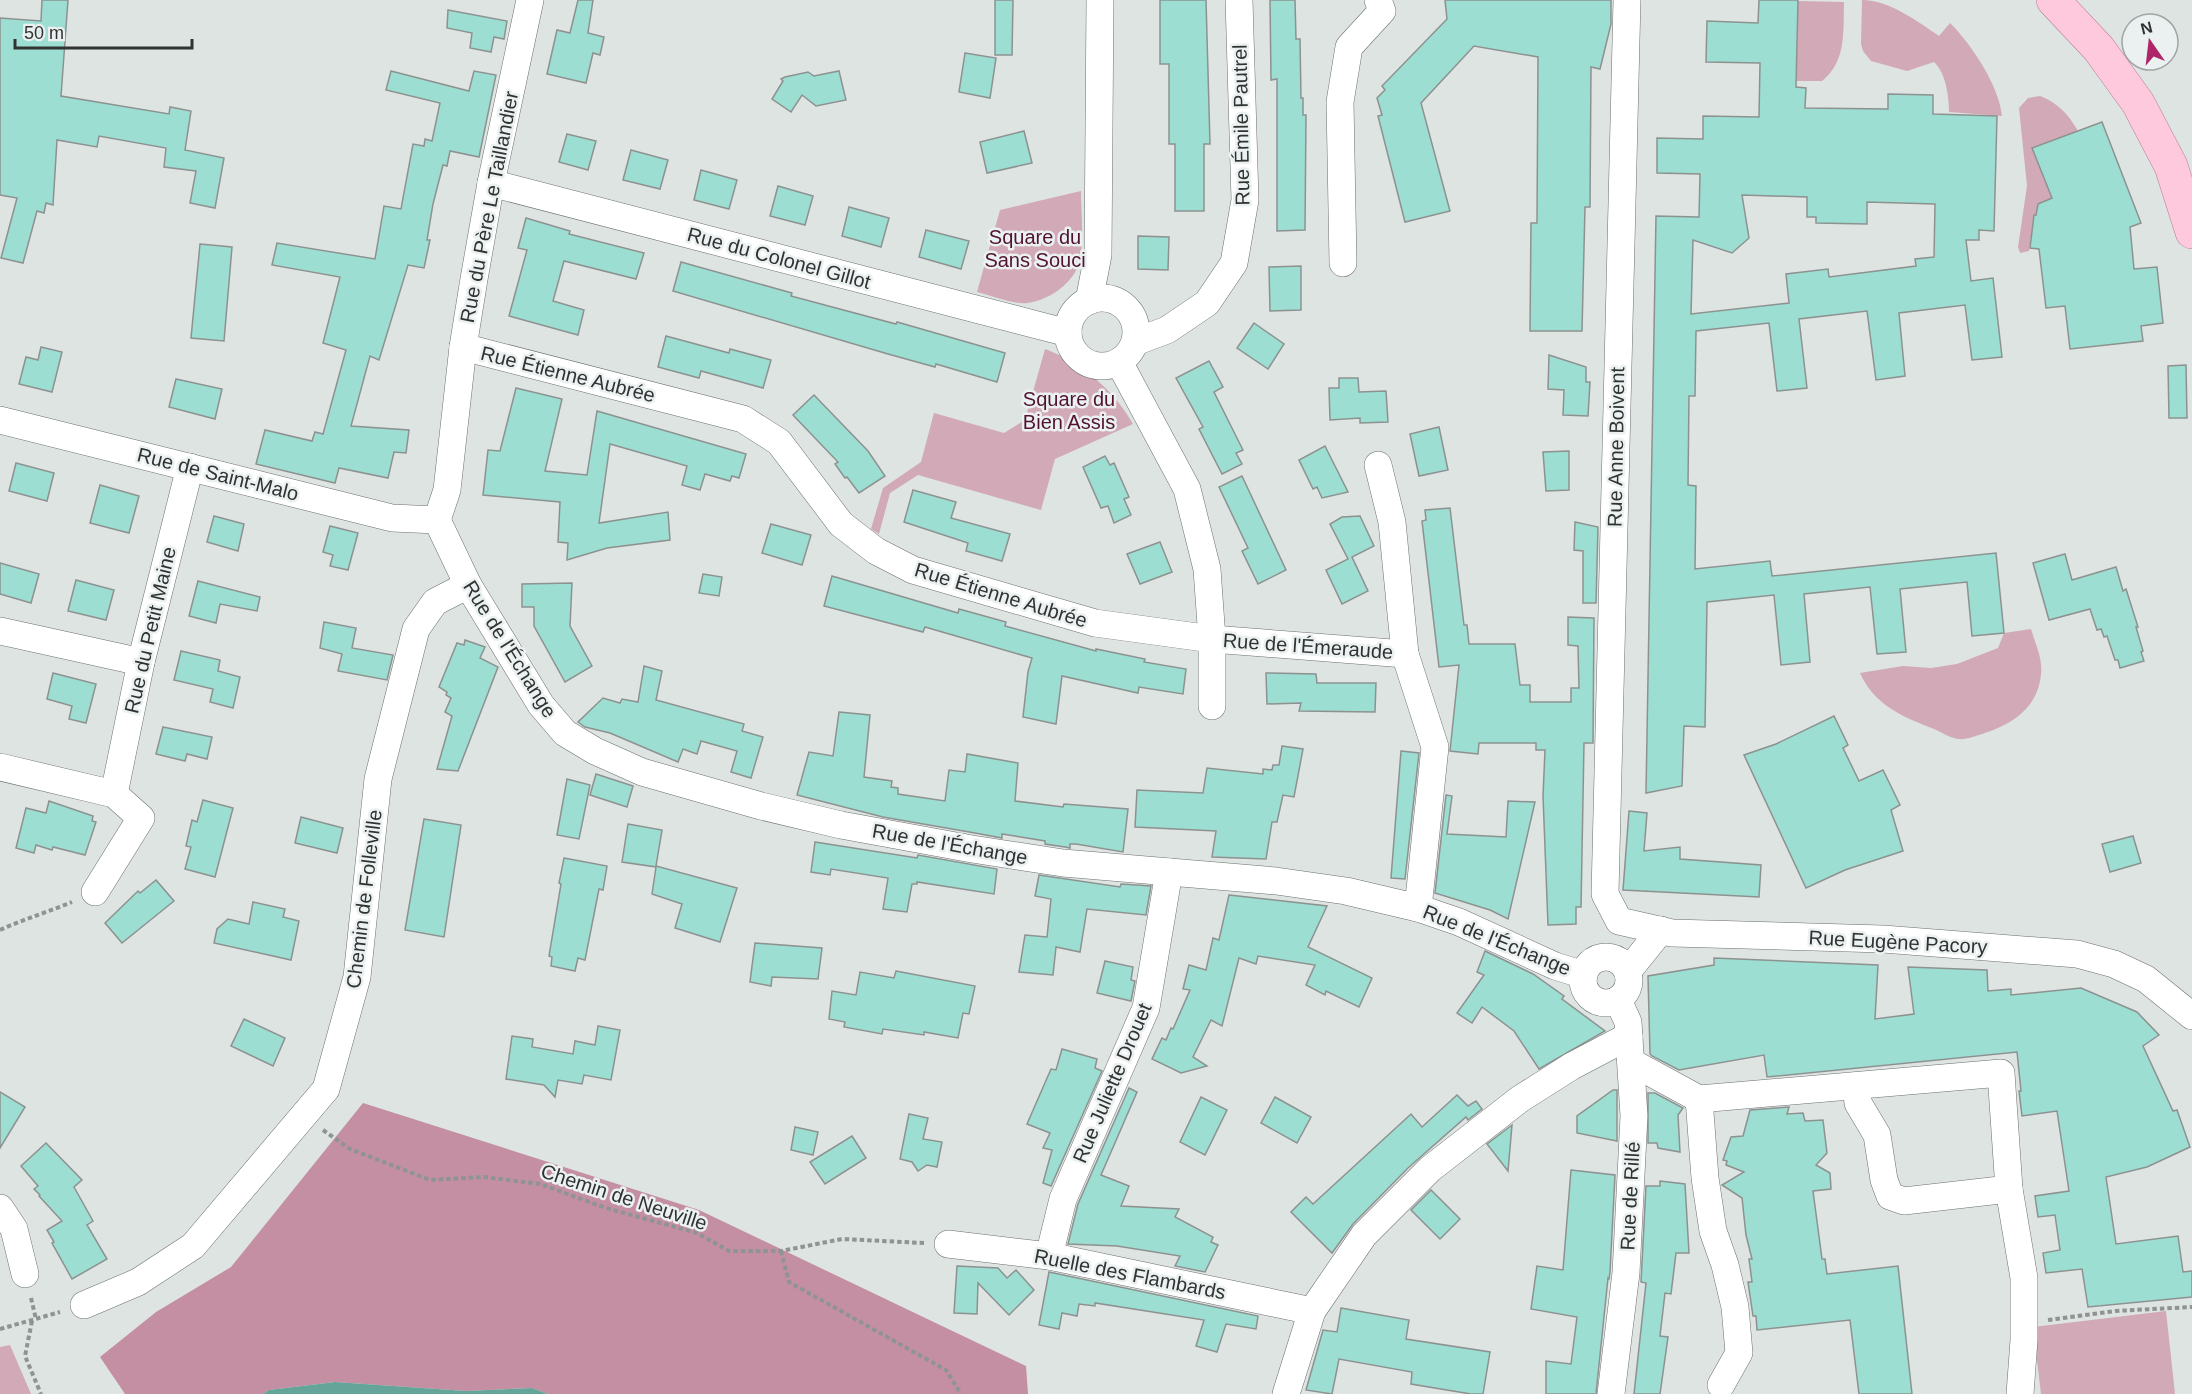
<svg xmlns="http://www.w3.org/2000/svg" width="2192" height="1394" font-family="Helvetica,sans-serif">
<rect width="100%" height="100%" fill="#dee4e2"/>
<g fill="#d2a9b7">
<path d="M 1862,0 C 1889,0 1917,21 1939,36 L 1950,23 C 1972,45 1999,86 2002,116 L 1949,112 C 1949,97 1946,73 1934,62 L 1907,71 L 1871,61 L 1863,51 L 1861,44 Z"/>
<path d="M 1798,1 L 1844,2 C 1843,31 1847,61 1822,81 L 1795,81 Z"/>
<path d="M 2040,96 C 2058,103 2068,114 2078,131 L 2032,148 L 2052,198 L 2038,204 L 2036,215 L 2034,216 L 2029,251 L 2020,253 L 2018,247 L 2027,186 L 2019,108 L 2028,98 Z"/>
<path d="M 1081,191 C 1081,213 1085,246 1078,266 C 1071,285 1047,301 1027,303 C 1015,305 990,295 977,292 L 1000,210 Z"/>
<path d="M 1045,349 C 1082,363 1114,390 1133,424 L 1055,459 L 1041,510 L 918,475 L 890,493 L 879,534 L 871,529 L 883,488 L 921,462 L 934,413 L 1004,433 L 1025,420 Z"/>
<path d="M 2031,629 C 2035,643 2043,659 2041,674 C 2038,708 2012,725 1982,734 C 1975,736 1966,740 1959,739 C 1952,739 1941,732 1934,729 C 1903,717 1874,705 1860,673 L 1903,666 L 1931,668 L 1957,664 L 1998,648 L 2004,633 Z"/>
<polygon points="2166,1311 2175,1394 2041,1394 2033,1327"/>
<polygon points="10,1345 31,1394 0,1394 0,1347"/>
</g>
<polygon fill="#c48fa2" points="363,1103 699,1210 1026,1366 1028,1394 548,1394 532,1388 466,1391 335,1382 269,1390 263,1394 125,1394 100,1357 156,1312 231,1267"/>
<polygon fill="#65a599" points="335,1382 466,1391 532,1388 548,1394 263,1394 269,1390"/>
<g fill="#9cded1" stroke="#8d9291" stroke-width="1.5" fill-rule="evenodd">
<polygon points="42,0 68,0 61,96 169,114 170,107 191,111 185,150 224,158 215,208 190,203 196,171 164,167 166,148 99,136 97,147 57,140 53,205 46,203 44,213 37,211 23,263 1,258 17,198 0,195 0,18 41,21"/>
<polygon points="578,0 593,0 588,33 604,37 600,55 593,53 586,83 547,74 557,30 570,33"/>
<polygon points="995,0 1013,0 1012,55 995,55"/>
<polygon points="1160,0 1206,0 1210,144 1204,144 1204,211 1175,211 1175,144 1169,144 1169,64 1160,64"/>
<polygon points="1270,0 1295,0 1296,39 1300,39 1301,98 1303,98 1303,115 1306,115 1305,230 1277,231 1277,79 1271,80"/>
<polygon points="1445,0 1611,0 1611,24 1600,69 1591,67 1590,207 1585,207 1582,331 1530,331 1531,223 1537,223 1538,57 1474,46 1421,103 1450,211 1405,222 1378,116 1382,115 1377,98 1385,90 1382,86 1447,19"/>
<path d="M 1759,0 L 1798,0 L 1796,87 L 1806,88 L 1805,108 L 1888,109 L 1888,94 L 1933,95 L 1933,114 L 1997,116 L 1994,231 L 1979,230 L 1979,240 L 1966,240 L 1971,281 L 1993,278 L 2002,357 L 1972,360 L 1965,305 L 1899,313 L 1905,376 L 1876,380 L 1867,311 L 1799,319 L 1807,388 L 1777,391 L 1769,323 L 1696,331 L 1695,396 L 1689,396 L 1688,485 L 1696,486 L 1695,569 L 1770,561 L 1772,576 L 1996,553 L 2004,633 L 1972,636 L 1967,582 L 1900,589 L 1906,652 L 1877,654 L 1870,587 L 1804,594 L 1810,662 L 1781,665 L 1774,595 L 1707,602 L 1705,727 L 1684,726 L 1682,786 L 1646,793 L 1656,216 L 1699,217 L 1700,174 L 1657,173 L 1657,138 L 1703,139 L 1703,116 L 1759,117 L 1760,63 L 1706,62 L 1707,21 L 1758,23 ZM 1742,195 L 1807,197 L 1807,217 L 1816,217 L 1816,223 L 1867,224 L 1867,202 L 1935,204 L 1934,257 L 1915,259 L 1916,266 L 1829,277 L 1828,269 L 1786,274 L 1789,303 L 1691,314 L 1693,240 L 1732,253 L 1749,238 Z"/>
<polygon points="448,10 507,21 504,39 494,37 491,52 470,48 472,33 447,28"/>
<polygon points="965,53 996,58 990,98 959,92"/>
<polygon points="391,71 469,91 474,71 496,75 479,157 450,151 447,166 443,165 433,204 427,240 430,240 424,268 408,265 379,360 370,356 351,426 409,430 406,453 394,452 388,478 339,468 335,483 256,464 265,430 312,441 315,432 323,434 346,350 323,343 340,277 272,265 277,243 375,259 384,206 401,209 413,144 424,146 425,139 432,141 440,103 386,90"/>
<polygon points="839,71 846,100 816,106 802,95 791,112 772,99 783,81 781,79 785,77 808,72 814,76"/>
<polygon points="2102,122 2141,223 2130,227 2134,269 2157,267 2163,323 2141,326 2143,341 2070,349 2065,306 2046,308 2039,249 2030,248 2034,215 2036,215 2038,204 2052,198 2032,148"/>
<polygon points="1024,131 1032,163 987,173 980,142"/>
<polygon points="567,134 596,141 588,170 559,162"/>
<polygon points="631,150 668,160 660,189 623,180"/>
<polygon points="701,170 737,180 729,209 694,200"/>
<polygon points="778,186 813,196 805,225 770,216"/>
<polygon points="849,207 889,218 881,247 842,236"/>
<polygon points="526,218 570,231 569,234 644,253 636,279 564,261 553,301 584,310 578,335 509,316 527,250 518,248"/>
<polygon points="926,230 969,241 961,269 919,257"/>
<polygon points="1138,236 1169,237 1168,270 1138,269"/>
<polygon points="200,244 232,247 224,341 191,338"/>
<polygon points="681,262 792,293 791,296 896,324 897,322 1005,353 997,382 936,364 935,367 888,354 673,291"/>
<polygon points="1301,266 1301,310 1270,311 1269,267"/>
<polygon points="1254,323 1284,344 1268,369 1237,348"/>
<polygon points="666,336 729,353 730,349 771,360 763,388 701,371 699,378 658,367"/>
<polygon points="41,347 62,352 52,392 19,384 26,357 38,360"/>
<polygon points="1549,355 1586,367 1586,382 1590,382 1588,416 1563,415 1564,390 1548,389"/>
<polygon points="1209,361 1223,387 1214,392 1243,450 1236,453 1242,464 1222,474 1199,429 1203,427 1176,378"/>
<polygon points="2186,365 2187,418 2169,418 2168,366"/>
<polygon points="1339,378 1358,378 1359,392 1386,391 1388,422 1360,423 1360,418 1330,420 1329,388 1339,388"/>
<polygon points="176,379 222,389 215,419 169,407"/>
<polygon points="516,388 562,399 545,471 587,475 597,411 746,454 739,478 732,476 730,481 705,474 700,490 682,485 687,466 610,444 599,523 668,512 670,540 607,548 567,560 568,543 558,542 560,502 483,495 488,450 500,451"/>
<polygon points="814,395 868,451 885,476 859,493 847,477 845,478 835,464 838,462 793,415"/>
<polygon points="1439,427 1448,470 1419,476 1410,434"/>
<polygon points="1325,446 1348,492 1322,498 1317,487 1313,489 1299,460"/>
<polygon points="1569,451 1569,490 1546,491 1543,452"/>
<polygon points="1105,456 1110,465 1114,463 1129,497 1124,499 1131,515 1114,523 1108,506 1101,508 1083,467"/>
<polygon points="16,463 54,473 47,501 9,491"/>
<polygon points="1242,476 1286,570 1258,584 1242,551 1248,548 1219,487"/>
<polygon points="100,485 139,496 129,533 90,523"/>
<polygon points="913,490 956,502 951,518 1010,534 1002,561 966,551 968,543 904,522"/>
<polygon points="1450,508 1464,625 1467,625 1469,644 1515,644 1520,685 1530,685 1530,702 1571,702 1571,688 1579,688 1578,646 1568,645 1568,617 1594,618 1593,743 1584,743 1581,907 1576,907 1576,924 1548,925 1543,796 1545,750 1536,750 1536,743 1479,743 1478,754 1450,751 1459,665 1439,667 1422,521 1426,520 1425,510"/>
<polygon points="214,516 244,524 238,551 207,542"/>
<polygon points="1360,516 1374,546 1352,557 1368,591 1342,604 1326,570 1348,559 1330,524 1342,517"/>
<polygon points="1575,522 1598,527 1596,603 1583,603 1583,551 1574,550"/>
<polygon points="771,524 811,535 802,565 762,553"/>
<polygon points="330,526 358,533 348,570 330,566 333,555 323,552"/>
<polygon points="1160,542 1172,572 1140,584 1127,554"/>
<polygon points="2065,554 2072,580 2116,567 2123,591 2126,589 2138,627 2136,627 2143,651 2141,652 2144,661 2120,668 2118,660 2115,660 2107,636 2104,637 2101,629 2097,630 2090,609 2049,620 2033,563"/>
<polygon points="0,563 39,574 31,603 0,594"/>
<polygon points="703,574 722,577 719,596 699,593"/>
<polygon points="832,576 958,613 959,609 1006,622 1005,626 1096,651 1096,649 1145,659 1144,662 1186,669 1183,694 1139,687 1138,693 1062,676 1056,724 1023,717 1028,672 1032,658 925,627 923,632 824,606"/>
<polygon points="76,580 114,590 106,620 68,611"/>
<polygon points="198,581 260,597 257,611 220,604 216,623 189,616"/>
<polygon points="572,583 570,626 592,666 565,682 534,626 534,607 522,607 522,584"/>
<polygon points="324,622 356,628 352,648 393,655 387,680 338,671 342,654 320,648"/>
<polygon points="465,640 485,647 480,658 498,667 458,771 437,769 452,716 445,712 451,698 446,695 447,692 439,687 457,643 464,645"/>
<polygon points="181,651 220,660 218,671 240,677 233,708 210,702 213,689 174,680"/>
<polygon points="644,666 662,671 656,700 744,724 742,731 763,737 751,778 731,772 737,751 701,741 697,754 683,749 678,762 610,733 585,727 578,722 603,698 620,703 622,699 638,702"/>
<polygon points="53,673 96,684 86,723 69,719 72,706 47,699"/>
<polygon points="1266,673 1316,674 1317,683 1376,683 1375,712 1299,711 1301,703 1267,704"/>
<polygon points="839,712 870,715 864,777 892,781 891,787 898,788 898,794 945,801 949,770 965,772 967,754 1018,763 1015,801 1063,807 1064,804 1128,809 1123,852 1076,844 1070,844 1070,848 1065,847 1045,844 1045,841 1002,834 1002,838 975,833 883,817 797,795 809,752 833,756"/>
<polygon points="1834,716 1848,745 1843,748 1859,781 1883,770 1900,805 1891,810 1903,851 1845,870 1806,888 1744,755 1776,744"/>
<polygon points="163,727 212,737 207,759 187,754 185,761 156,754"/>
<polygon points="1282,746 1303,749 1294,797 1283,795 1277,822 1272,822 1266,859 1212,857 1216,831 1135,827 1137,790 1203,793 1207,768 1263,774 1263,769 1272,770 1273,765 1279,765"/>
<polygon points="1401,751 1419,753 1405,879 1391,878"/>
<polygon points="596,774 633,786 627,807 590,795"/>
<polygon points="567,779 590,785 579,839 557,835"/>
<polygon points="1446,795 1452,796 1447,834 1506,837 1508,801 1535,802 1508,919 1490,910 1435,893"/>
<polygon points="203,800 233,808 215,877 185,869 191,847 186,846 192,820 197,822"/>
<polygon points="49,801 93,816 92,821 96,822 85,855 53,847 52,850 36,845 34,853 16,848 26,808 46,813"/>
<polygon points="1629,811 1647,813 1644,851 1680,847 1680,859 1761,865 1759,897 1623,890"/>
<polygon points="301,817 343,828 337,853 295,843"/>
<polygon points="424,819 461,825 444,937 405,930"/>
<polygon points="628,824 662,830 656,866 737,888 720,942 675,928 682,904 652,894 656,867 622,862"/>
<polygon points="2133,836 2141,863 2110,872 2102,844"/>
<polygon points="815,842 917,858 918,855 997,869 994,894 917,882 917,884 912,884 907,912 883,909 888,878 831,869 830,875 811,872"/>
<polygon points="564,858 607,866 603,890 599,889 585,960 578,958 575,971 551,966 552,957 549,956 561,884 559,883"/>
<polygon points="1039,875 1120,887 1121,884 1151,886 1146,915 1087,909 1080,952 1056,947 1053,975 1019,972 1025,935 1047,937 1051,899 1035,896"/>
<polygon points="156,880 174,901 122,943 105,923 138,891 140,893"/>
<polygon points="1229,895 1327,906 1308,947 1372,978 1359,1007 1326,991 1325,995 1306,985 1315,965 1258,956 1256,964 1239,958 1222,1026 1211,1020 1193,1057 1207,1066 1181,1073 1152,1059 1162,1038 1166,1040 1171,1028 1173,1029 1190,990 1183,989 1189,965 1206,970 1213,938 1219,940"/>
<polygon points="253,902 285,909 283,917 299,921 291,960 214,943 217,929 228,919 249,924"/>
<polygon points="755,943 822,948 818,979 772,977 771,986 750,982"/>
<polygon points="1485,951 1533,974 1564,996 1562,999 1605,1031 1539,1069 1514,1031 1482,1007 1472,1023 1457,1013 1484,975 1477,972"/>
<polygon points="1714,958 1878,965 1875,1019 1914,1014 1908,967 1987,970 1988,991 2011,989 2011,995 2081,988 2137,1012 2159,1035 2143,1046 2173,1111 2177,1110 2190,1147 2147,1167 2106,1177 2116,1244 2178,1236 2183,1272 2192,1271 2192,1297 2088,1307 2082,1269 2046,1273 2043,1253 2060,1250 2055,1215 2038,1217 2035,1196 2069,1191 2057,1111 2022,1116 2019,1091 2021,1091 2017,1052 1767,1077 1764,1055 1679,1070 1652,1056 1650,1054 1648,976 1714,965"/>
<polygon points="1105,961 1133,967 1131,980 1135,981 1131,1001 1097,993"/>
<polygon points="896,971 975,986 969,1014 963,1013 958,1038 924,1032 924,1035 883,1029 882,1034 844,1027 845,1022 829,1019 832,991 856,995 860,972 894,978"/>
<polygon points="244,1019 285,1038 273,1066 231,1046"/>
<polygon points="598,1026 620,1030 611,1080 584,1075 582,1084 558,1080 555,1097 544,1085 506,1079 512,1036 533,1039 532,1047 573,1054 575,1041 595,1045"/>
<polygon points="1062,1049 1097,1059 1095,1068 1102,1071 1051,1186 1043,1183 1052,1150 1043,1148 1050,1133 1027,1124 1051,1069 1056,1070"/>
<polygon points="1129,1088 1137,1092 1101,1175 1129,1186 1121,1206 1179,1209 1175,1217 1213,1237 1211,1242 1218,1245 1205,1272 1175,1266 1180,1256 1117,1246 1068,1244 1078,1204"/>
<polygon points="1613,1090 1617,1090 1617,1141 1577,1133 1577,1116"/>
<polygon points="0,1092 25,1107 0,1148"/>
<polygon points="1648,1093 1655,1093 1683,1108 1678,1115 1680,1152 1658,1148 1657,1143 1648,1143"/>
<polygon points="1457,1095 1468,1106 1476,1101 1482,1109 1468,1120 1466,1117 1408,1168 1353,1224 1332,1253 1291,1212 1306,1197 1313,1204 1411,1114 1422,1127"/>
<polygon points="1201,1097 1227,1110 1205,1155 1180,1142"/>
<polygon points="1275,1097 1311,1117 1297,1143 1261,1123"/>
<polygon points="1789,1107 1787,1114 1803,1113 1805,1121 1823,1120 1827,1153 1816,1165 1830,1173 1831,1189 1813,1191 1822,1259 1825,1259 1827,1274 1898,1266 1912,1394 1859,1394 1850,1320 1757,1330 1756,1316 1753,1316 1748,1282 1752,1282 1749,1259 1752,1259 1746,1235 1742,1198 1722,1185 1744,1172 1726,1165 1727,1161 1723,1160 1731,1137 1743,1136 1750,1110"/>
<polygon points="909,1114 928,1118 923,1139 942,1142 937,1167 927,1165 918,1171 912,1162 900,1159"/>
<polygon points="1512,1125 1508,1171 1487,1144"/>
<polygon points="795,1127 818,1132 813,1155 791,1150"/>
<polygon points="852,1136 866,1158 825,1184 810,1162"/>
<polygon points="46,1143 82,1180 74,1187 93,1221 87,1225 107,1259 72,1279 52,1243 54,1242 47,1230 62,1221 39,1196 40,1195 34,1189 38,1186 21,1166"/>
<polygon points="1571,1170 1615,1175 1610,1272 1609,1279 1608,1278 1596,1394 1546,1394 1546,1361 1571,1364 1577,1317 1531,1309 1537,1266 1563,1270"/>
<polygon points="1660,1181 1685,1184 1689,1253 1676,1253 1671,1294 1665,1293 1660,1336 1668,1337 1660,1394 1634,1394 1646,1283 1641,1282 1646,1186 1660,1186"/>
<polygon points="1431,1190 1460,1219 1440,1239 1411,1210"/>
<polygon points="957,1266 998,1268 1007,1278 1016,1270 1034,1290 1009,1315 978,1283 977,1314 954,1313"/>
<polygon points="1049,1272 1258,1316 1256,1329 1226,1324 1217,1352 1196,1346 1204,1320 1095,1303 1095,1306 1079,1304 1077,1316 1062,1313 1059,1329 1039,1325"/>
<polygon points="1341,1308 1409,1320 1406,1339 1490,1352 1483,1394 1471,1394 1411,1384 1412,1372 1339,1359 1332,1394 1306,1390 1323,1330 1337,1332"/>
</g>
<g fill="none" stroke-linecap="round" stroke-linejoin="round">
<defs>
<g id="minor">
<polyline points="1627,0 1605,894 1619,921 1672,933 1883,939 2077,954 2114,964 2146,979 2192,1016"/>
<polyline points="491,183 1068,333"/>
<polyline points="1343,263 1340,102 1349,47 1382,11 1378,0"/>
<circle cx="1102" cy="332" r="34"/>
<polyline points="1089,301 1098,255 1100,0"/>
<polyline points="1135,342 1167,330 1207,303 1234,263 1245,200 1239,0"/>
<polyline points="463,347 743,419 779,442 841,524 876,551 913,570 1095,623 1212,639 1405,654"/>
<polyline points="1119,362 1187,489 1207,569 1212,639 1212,706"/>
<polyline points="0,420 392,518 437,520"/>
<polyline points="1378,465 1392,522 1405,654 1435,747 1418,908"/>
<polyline points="437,520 468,585 541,705 565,733 595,751 642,772 761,806 841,825 972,849 1063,863 1276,881 1346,891 1418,908 1459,922 1555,966 1584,975"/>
<polyline points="437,520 447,490 463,347 474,279 491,183 530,0"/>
<polyline points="0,631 141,662"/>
<polyline points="0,767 114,794 141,818 95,892"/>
<polyline points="114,794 141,662 190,467"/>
<circle cx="1606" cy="980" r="23"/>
<polyline points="1628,971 1661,930"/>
<polyline points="1631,1062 1699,1099 2001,1073 2009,1189 2024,1278 2024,1340 2020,1394"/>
<polyline points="1856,1086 1858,1103 1877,1135 1884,1180 1890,1196 1904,1201 2009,1189"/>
<polyline points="1699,1099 1705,1178 1713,1231 1725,1265 1735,1307 1739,1353 1721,1385"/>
<polyline points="0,1208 14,1229 25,1274"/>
<polyline points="948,1244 1049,1256 1312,1311"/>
<polyline points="1049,1256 1063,1199 1146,1008 1169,872"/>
<polyline points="84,1305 138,1282 193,1246 326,1089 357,977 378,779 416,629 435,602 468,585"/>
<polyline points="1286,1394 1312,1311 1364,1235 1430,1169 1520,1099 1572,1066 1629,1036"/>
<polyline points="1611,1394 1626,1273 1634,1116 1628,1022 1618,1000"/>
</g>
<polyline id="major" points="2053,0 2099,49 2138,103 2171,166 2192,232"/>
</defs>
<use href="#minor" stroke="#6b706f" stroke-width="28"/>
<use href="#major" stroke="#b67d93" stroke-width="34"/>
<g stroke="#8f9392" stroke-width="4" stroke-dasharray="4.5 3" stroke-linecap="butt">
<path d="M 0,930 C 24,919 48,912 72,902"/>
<polyline points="323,1130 350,1149 430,1180 484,1177 540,1184 606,1208 697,1233 729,1251 781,1251 842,1239 924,1243"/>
<polyline points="781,1251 789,1282 946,1370 961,1394"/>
<polyline points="31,1298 36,1319"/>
<polyline points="2048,1320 2115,1311 2192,1307"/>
<polyline points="32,1321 25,1356 41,1394"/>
<polyline points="0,1329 60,1312"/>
</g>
<use href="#minor" stroke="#fff" stroke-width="27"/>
<use href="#major" stroke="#fec9dd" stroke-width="33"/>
</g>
<g text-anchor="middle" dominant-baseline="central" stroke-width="5" stroke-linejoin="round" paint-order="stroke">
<g font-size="20" fill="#313333" stroke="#ebf1f0">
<text transform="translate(1241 125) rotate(-91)">Rue Émile Pautrel</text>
<text transform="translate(489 207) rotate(-79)">Rue du Père Le Taillandier</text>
<text transform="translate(779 258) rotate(15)">Rue du Colonel Gillot</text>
<text transform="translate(568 374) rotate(14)">Rue Étienne Aubrée</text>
<text transform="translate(1616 447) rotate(-89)">Rue Anne Boivent</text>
<text transform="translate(218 474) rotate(14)">Rue de Saint-Malo</text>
<text transform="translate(1001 595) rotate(17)">Rue Étienne Aubrée</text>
<text transform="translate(150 630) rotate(-77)">Rue du Petit Maine</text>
<text transform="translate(1308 646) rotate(4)">Rue de l'Émeraude</text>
<text transform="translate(510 649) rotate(58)">Rue de l'Échange</text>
<text transform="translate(950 844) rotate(10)">Rue de l'Échange</text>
<text transform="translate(364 899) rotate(-83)">Chemin de Folleville</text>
<text transform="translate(1497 940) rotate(22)">Rue de l'Échange</text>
<text transform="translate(1898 942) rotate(3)">Rue Eugène Pacory</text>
<text transform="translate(1112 1083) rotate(-67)">Rue Juliette Drouet</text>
<text transform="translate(1630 1196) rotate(-87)">Rue de Rillé</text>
<text transform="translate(624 1197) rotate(18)">Chemin de Neuville</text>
<text transform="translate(1130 1274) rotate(11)">Ruelle des Flambards</text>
</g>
<g font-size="20" fill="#521331" stroke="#ebf1f0">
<text x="1035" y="237">Square du<tspan x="1035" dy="23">Sans Souci</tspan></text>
<text x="1069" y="399">Square du<tspan x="1069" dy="23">Bien Assis</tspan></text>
</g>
</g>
<g transform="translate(2150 42) rotate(346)"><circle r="28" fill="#ebf1f0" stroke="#a1a5a4" stroke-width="1.5"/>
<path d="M0-4.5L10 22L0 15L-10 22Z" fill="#ae2669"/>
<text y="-9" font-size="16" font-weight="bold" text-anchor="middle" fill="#313333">N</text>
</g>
<path d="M15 39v9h177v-9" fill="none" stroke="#313333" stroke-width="3"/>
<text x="24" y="39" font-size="18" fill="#313333" stroke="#ebf1f0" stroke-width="4.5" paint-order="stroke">50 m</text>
</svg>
